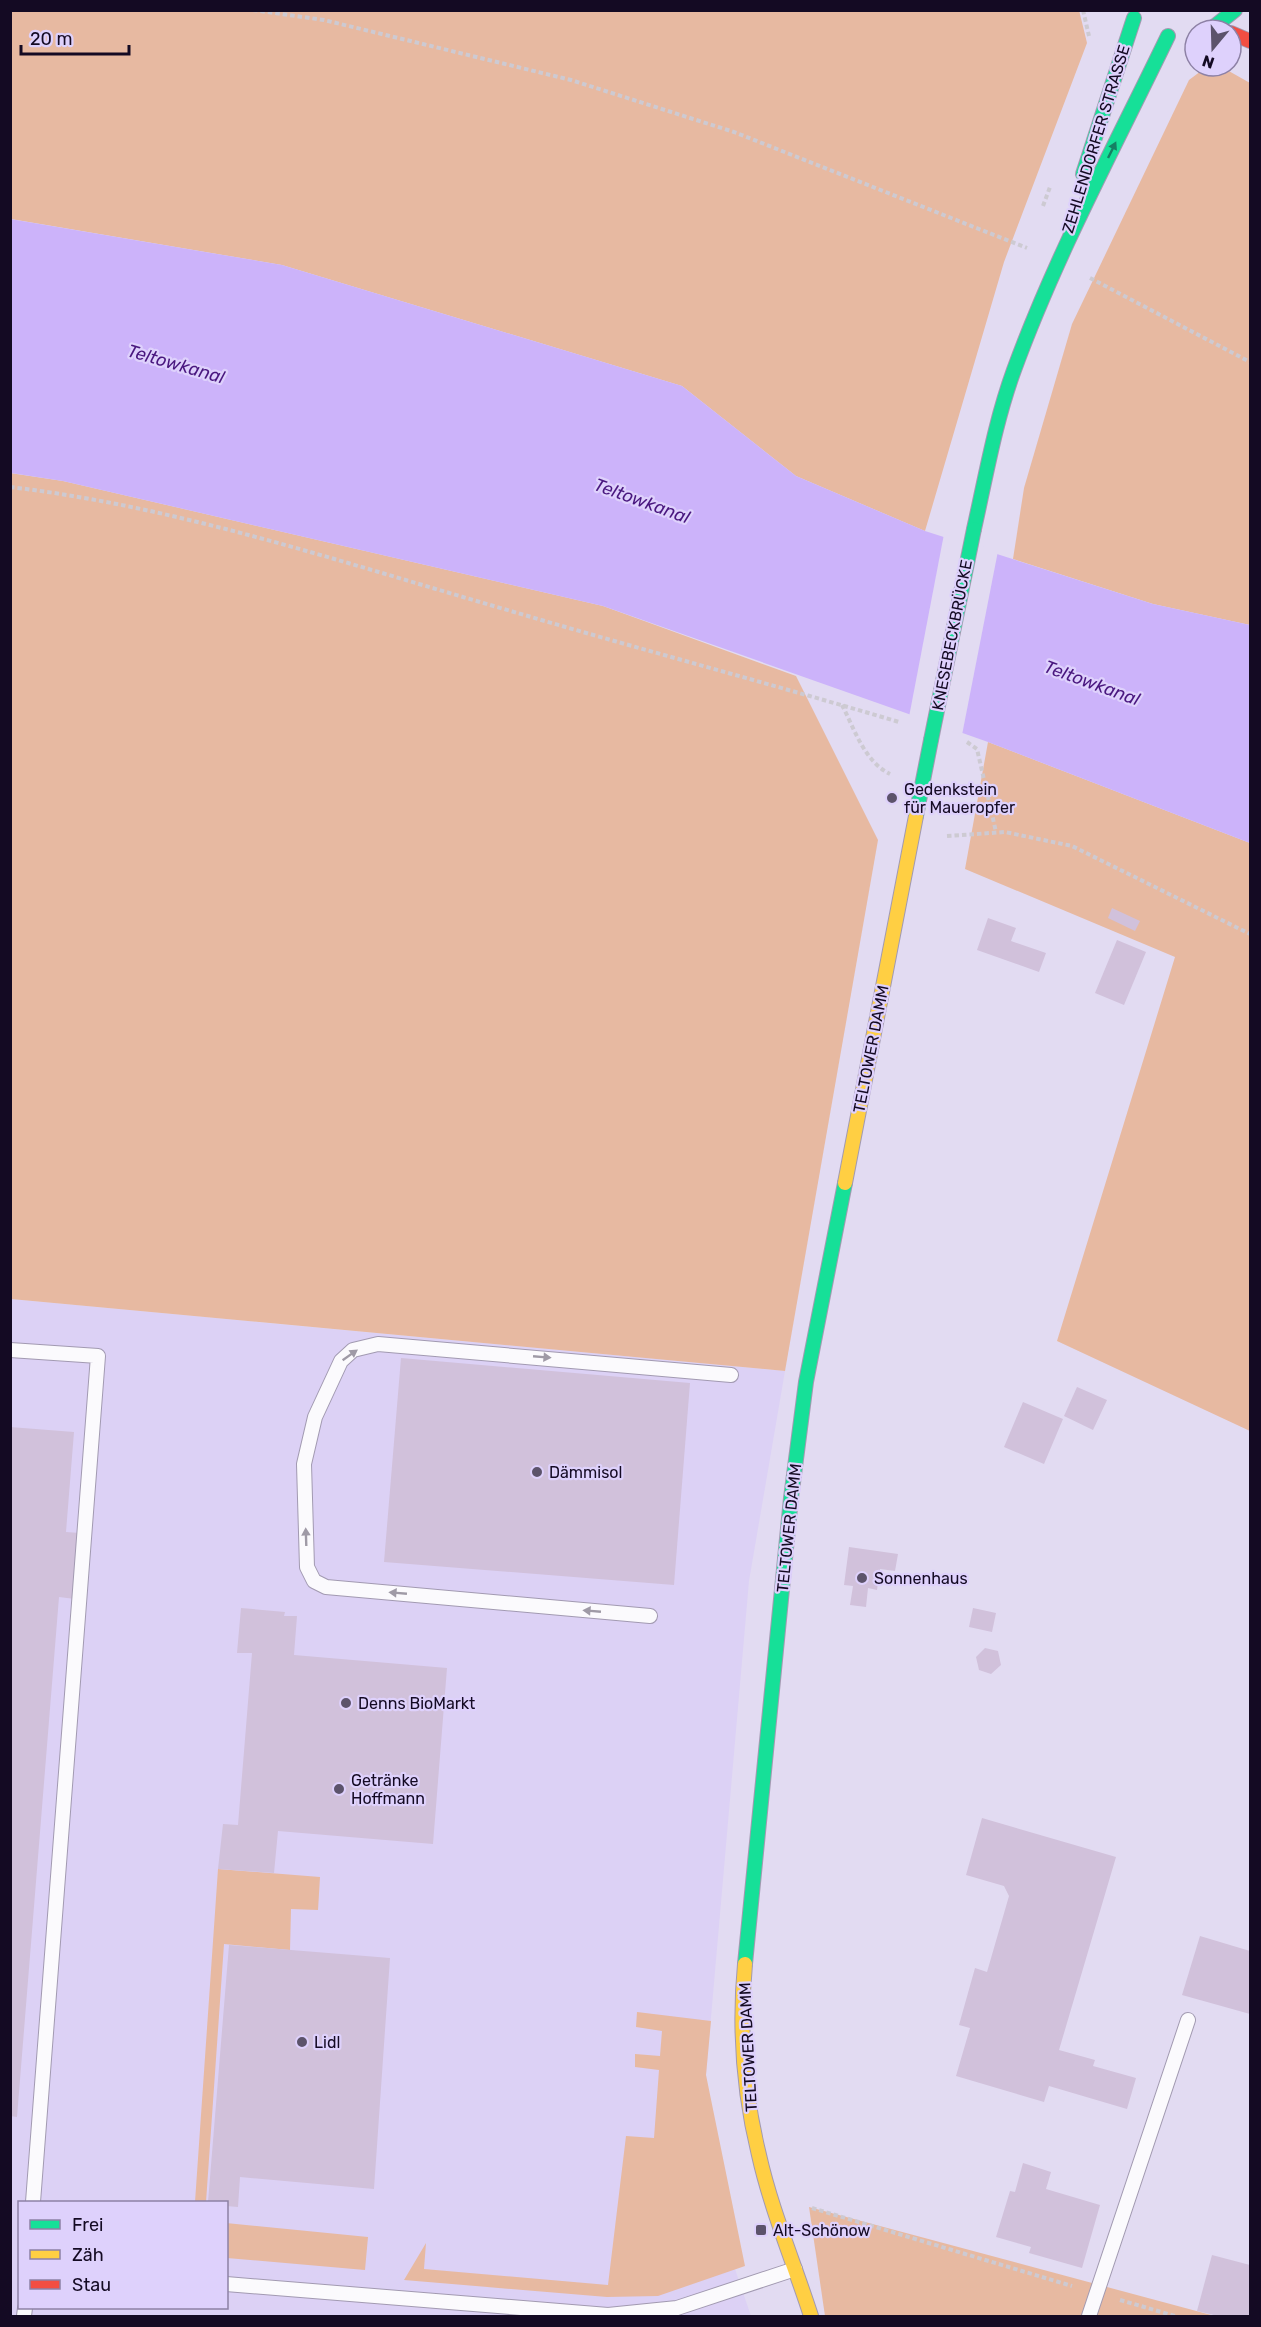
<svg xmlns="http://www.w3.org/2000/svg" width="1261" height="2327" font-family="Rubik,sans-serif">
<rect width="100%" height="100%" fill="#e2dbf2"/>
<path fill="#dcd1f5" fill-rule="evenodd" d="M 10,1299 L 785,1371 L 749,1581 L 706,2075 L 735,2269 L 751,2316 L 11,2316 ZM 20,2202 L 226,2202 L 226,2308 L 20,2308 Z"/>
<g fill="#e7b9a1">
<polygon points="1079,10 1087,43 1004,262 925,531 796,476 682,386 282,265 11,219 10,11"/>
<polygon points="1227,70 1250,83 1250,625 1153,604 1013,559 1024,488 1072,324 1189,80 1201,71"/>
<polygon points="10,473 63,481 603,606 796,676 878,840 785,1371 11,1299"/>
<polygon points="988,742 1250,843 1250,1431 1057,1341 1175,957 965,869"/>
<polygon points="218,1869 320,1877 318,1910 291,1909 290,1950 224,1944 206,2202 195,2202"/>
<polygon points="637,2012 711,2021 706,2075 745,2266 658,2296 607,2297 404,2280 426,2243 424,2269 608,2285 626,2136 654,2138 659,2070 635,2067 635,2054 660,2056 662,2031 636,2027"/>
<polygon points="809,2207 1215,2316 825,2316"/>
<polygon points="226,2223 368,2237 365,2270 227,2258"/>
</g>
<polygon fill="#ccb3fa" points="10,219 282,265 682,386 796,476 925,531 1153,604 1250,625 1250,843 988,742 603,606 63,481 11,473"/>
<polygon fill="#e2dbf2" points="944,534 998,551 962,735 909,717"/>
<g fill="#d1c1db">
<polygon points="1112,908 1140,921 1135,931 1108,918"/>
<polygon points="988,918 1016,928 1011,941 1046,953 1039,972 977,950"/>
<polygon points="1117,940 1146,952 1124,1005 1095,993"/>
<polygon points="401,1358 690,1383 674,1585 384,1562"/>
<polygon points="1077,1387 1107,1400 1093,1430 1064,1416"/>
<polygon points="1023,1402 1063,1419 1044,1464 1004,1447"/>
<polygon points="10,1427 74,1432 66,1532 80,1533 75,1599 59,1597 17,2117 10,2116"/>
<polygon points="849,1547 898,1554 895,1571 880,1569 877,1590 868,1588 866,1607 850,1605 853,1586 844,1585"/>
<polygon points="241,1608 285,1612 284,1616 297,1616 294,1655 447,1668 433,1844 278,1831 274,1873 218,1869 223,1824 238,1825 252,1653 237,1653"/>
<polygon points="973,1608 996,1613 992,1632 969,1627"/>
<polygon points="985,1648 998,1651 1001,1665 991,1674 979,1670 976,1657"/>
<polygon points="982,1818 1116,1857 1059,2050 1095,2060 1093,2066 1136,2078 1127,2109 1049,2086 1044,2102 956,2076 970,2028 959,2025 975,1968 987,1972 1009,1896 1004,1886 966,1875"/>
<polygon points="1200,1936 1250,1951 1250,2014 1182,1995"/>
<polygon points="229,1945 390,1958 374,2189 240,2177 238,2207 226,2206 226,2202 208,2202"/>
<polygon points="1023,2163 1051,2172 1046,2189 1100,2205 1082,2268 1029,2253 1031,2247 996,2237 1010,2191 1015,2192"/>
<polygon points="1212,2255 1250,2265 1250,2316 1218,2316 1197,2311"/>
</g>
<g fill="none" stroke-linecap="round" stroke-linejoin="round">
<defs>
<g id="lane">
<polyline points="10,1350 98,1356 33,2202"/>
<polyline points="650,1616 326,1587 314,1581 307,1567 304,1464 315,1417 341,1361 353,1350 378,1344 731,1375"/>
<polyline points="226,2284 608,2315 677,2308 795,2269"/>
<polyline points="24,2316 25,2308"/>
<polyline points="1089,2316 1188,2020"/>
</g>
<g id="fast">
<polyline points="1210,30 1235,10"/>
<polyline points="1083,174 1134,18"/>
<path d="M 974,529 C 986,476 995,422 1014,370 C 1056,255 1115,146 1168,36"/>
<polyline points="916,816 931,740"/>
<polyline points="745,1964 791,1498 806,1382 845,1183"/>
</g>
<g id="slow">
<polyline points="845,1183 916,816"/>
<path d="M 745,1964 C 739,2027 744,2094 759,2155 C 771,2209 794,2263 811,2316"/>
</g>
<polyline id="jam" points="1231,33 1250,41"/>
</defs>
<use href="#lane" stroke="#a29ab1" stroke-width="16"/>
<use href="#fast" stroke="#a29ab1" stroke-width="16"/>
<use href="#slow" stroke="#a29ab1" stroke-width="16"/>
<use href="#jam" stroke="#a29ab1" stroke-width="16"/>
<g stroke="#cdcad2" stroke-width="4" stroke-dasharray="4.5 3" stroke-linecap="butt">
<polyline points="253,10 324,20 571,80 734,132 1027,248"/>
<polyline points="1083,10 1089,36"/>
<polyline points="1043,206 1050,187"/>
<polyline points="1090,278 1250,362"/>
<path d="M 10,487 C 179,507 341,562 504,609 C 635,648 768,683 899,722"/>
<path d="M 842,705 C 855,730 864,761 890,774"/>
<polyline points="967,742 977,749 996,832"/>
<polyline points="947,836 1005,832 1072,846 1250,934"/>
<polyline points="812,2208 1072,2286"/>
<polyline points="1120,2300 1175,2316"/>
</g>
<use href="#lane" stroke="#fbfafd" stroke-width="14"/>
<use href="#fast" stroke="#16e098" stroke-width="14"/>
<use href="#slow" stroke="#ffcf43" stroke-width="14"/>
<use href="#jam" stroke="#f24e42" stroke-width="14"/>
<defs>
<polyline id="fast-bridge" points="931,740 974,529"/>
</defs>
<use href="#fast-bridge" stroke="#a29ab1" stroke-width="16" stroke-linecap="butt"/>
<use href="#fast-bridge" stroke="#16e098" stroke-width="14"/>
</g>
<defs><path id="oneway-solid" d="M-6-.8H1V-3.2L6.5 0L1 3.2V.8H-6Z" transform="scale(1.5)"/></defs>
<use fill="#158063" href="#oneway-solid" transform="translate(1112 150) rotate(-64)"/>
<g fill="#9f9aa6">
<use href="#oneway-solid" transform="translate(350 1355) rotate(-35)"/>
<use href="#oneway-solid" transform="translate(542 1357) rotate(5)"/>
<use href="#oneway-solid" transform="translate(306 1537) rotate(-92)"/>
<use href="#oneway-solid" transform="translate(398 1593) rotate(-175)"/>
<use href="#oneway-solid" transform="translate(592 1611) rotate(-175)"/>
</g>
<g fill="#5c536b" stroke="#ded1fc" stroke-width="2">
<circle cx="892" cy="798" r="6"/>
<circle cx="537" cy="1472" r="6"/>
<circle cx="862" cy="1578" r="6"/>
<circle cx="346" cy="1703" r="6"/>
<circle cx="339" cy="1789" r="6"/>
<circle cx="302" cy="2042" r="6"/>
<rect x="755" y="2224" width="12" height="12" rx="3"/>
</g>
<g text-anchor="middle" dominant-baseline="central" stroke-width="4.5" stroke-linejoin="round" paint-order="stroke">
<g font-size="16" fill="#140a23" stroke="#ded1fc">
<text transform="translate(1096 139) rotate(-73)">ZEHLENDORFER STRASSE</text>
<text transform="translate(952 635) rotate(-79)">KNESEBECKBRÜCKE</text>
<text transform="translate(871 1049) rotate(-79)">TELTOWER DAMM</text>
<text transform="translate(789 1528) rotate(-84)">TELTOWER DAMM</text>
<text transform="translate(748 2047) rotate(-93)">TELTOWER DAMM</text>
</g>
<g font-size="16" fill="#140a23" stroke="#ded1fc" text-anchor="start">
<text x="904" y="789">Gedenkstein<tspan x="904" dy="18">für Maueropfer</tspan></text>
<text x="549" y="1472">Dämmisol</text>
<text x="874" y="1578">Sonnenhaus</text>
<text x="358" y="1703">Denns BioMarkt</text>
<text x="351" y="1780">Getränke<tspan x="351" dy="18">Hoffmann</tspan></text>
<text x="314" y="2042">Lidl</text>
<text x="773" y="2230">Alt-Schönow</text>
</g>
<g font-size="18" font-style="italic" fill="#49177f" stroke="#ded1fc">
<text transform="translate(176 364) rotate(16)">Teltowkanal</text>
<text transform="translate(642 501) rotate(20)">Teltowkanal</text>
<text transform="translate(1092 683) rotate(20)">Teltowkanal</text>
</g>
</g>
<rect width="1261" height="2327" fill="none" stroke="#140a23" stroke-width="24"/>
<rect x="18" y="2201" width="210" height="108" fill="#ded1fc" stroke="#8d81a5" stroke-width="1.5"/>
<rect x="30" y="2220" width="30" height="9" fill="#16e098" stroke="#8d81a5" stroke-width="1.5"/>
<text x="72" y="2231" font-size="18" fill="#140a23">Frei</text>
<rect x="30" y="2250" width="30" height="9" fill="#ffcf43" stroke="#8d81a5" stroke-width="1.5"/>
<text x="72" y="2261" font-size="18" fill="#140a23">Zäh</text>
<rect x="30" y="2280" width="30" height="9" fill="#f24e42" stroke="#8d81a5" stroke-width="1.5"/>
<text x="72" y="2291" font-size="18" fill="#140a23">Stau</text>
<g transform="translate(1213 48) rotate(199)"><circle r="28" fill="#ded1fc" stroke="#8d81a5" stroke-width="1.5"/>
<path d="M0-4.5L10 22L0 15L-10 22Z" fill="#5c536b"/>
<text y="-9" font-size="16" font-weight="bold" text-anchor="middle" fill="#140a23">N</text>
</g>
<path d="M21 45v9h108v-9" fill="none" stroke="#140a23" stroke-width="3"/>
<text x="30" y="45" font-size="18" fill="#140a23" stroke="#ded1fc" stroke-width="4.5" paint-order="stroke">20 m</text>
</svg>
